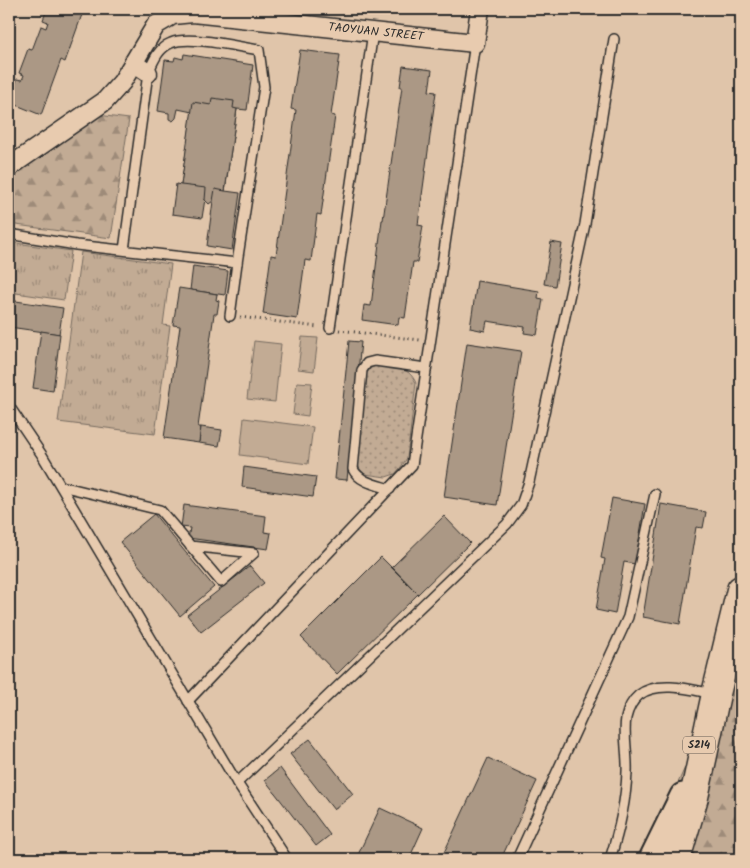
<svg xmlns="http://www.w3.org/2000/svg" width="750" height="868" font-family="Kalam,sans-serif">
<defs>
<pattern id="grass-tufts" width="24" height="20" patternUnits="userSpaceOnUse" patternTransform="scale(1.25)"><rect width="24" height="20" fill="#c2ab94"/><path d="M3 7l-1-3M5 7V3M7 7l1-3M15 17l-1-3M17 17v-4M19 17l1-3" fill="none" stroke="#9e8b79"/></pattern>
<pattern id="forest-firs" width="22" height="20" patternUnits="userSpaceOnUse" patternTransform="scale(1.25)"><rect width="22" height="20" fill="#c2ab94"/><path d="M5 1l3.5 6h-7zM16 11l3.5 6h-7z" fill="#9e8b79"/></pattern>
<pattern id="garden-dots" width="8" height="8" patternUnits="userSpaceOnUse" patternTransform="scale(1.25)"><rect width="8" height="8" fill="#c2ab94"/><path d="M2 2h.1M6 6h.1" fill="none" stroke="#9e8b79" stroke-width="1.8" stroke-linecap="round"/></pattern>
</defs>
<rect width="100%" height="100%" fill="#e0c5aa"/>
<filter id="ink" filterUnits="userSpaceOnUse"><feTurbulence type="fractalNoise" baseFrequency=".02" numOctaves="2"/><feDisplacementMap in="SourceGraphic" scale="10" xChannelSelector="R" yChannelSelector="G"/><feConvolveMatrix kernelMatrix="1 2 1 2 8 2 1 2 1" color-interpolation-filters="sRGB"/></filter>
<g filter="url(#ink)">
<g fill="url(#grass-tufts)" stroke="#766b60">
<polygon points="9,242 71,251 64,300 9,292"/>
<polygon points="81,252 171,264 163,325 170,326 155,434 58,422"/>
</g>
<g fill="url(#forest-firs)" stroke="#766b60">
<polygon points="98,115 129,119 111,238 9,224 9,182 15,174"/>
<polygon points="741,642 741,859 644,859"/>
</g>
<path fill="url(#garden-dots)" stroke="#766b60" d="M 377,365 C 394,368 408,365 416,383 L 407,458 L 401,467 L 395,474 L 386,477 L 365,474 L 360,469 L 356,461 L 366,374 L 371,368 Z"/>
<g fill="#c2ab94" stroke="#766b60">
<polygon points="302,337 318,338 314,371 298,369"/>
<polygon points="254,341 281,344 275,402 247,399"/>
<polygon points="297,382 312,383 308,416 293,414"/>
<polygon points="244,418 313,427 308,464 240,455"/>
</g>
<g fill="#ab9885" stroke="#2b2b2b">
<polygon points="47,9 84,9 65,62 61,60 41,115 9,102 17,79 22,80 24,75 19,73 28,49 32,50 41,26 46,28 48,22 43,20"/>
<polygon points="300,50 340,55 331,115 335,116 321,215 317,214 311,261 305,260 297,319 263,314 271,255 276,256 296,110 291,109"/>
<polygon points="184,54 253,65 247,110 237,109 225,191 240,193 232,250 207,246 213,201 208,203 205,199 202,218 172,214 176,184 181,185 192,112 178,109 176,118 173,121 169,119 169,113 158,111 165,60 174,61 175,57 183,59"/>
<polygon points="403,66 432,70 429,91 436,92 418,225 423,226 417,262 413,262 405,318 399,317 398,325 362,320 364,305 371,306 382,220 383,220 402,87 400,87"/>
<polygon points="212,98 234,101 233,108 237,109 225,191 215,189 213,201 209,204 205,200 206,188 181,185 193,102 211,105"/>
<polygon points="551,242 562,244 555,286 544,284"/>
<polygon points="193,266 228,271 225,295 190,290"/>
<polygon points="477,281 539,291 538,298 543,299 537,335 524,333 525,327 487,321 485,331 470,328"/>
<polygon points="179,288 217,294 216,300 219,301 217,314 214,314 198,427 201,427 199,443 164,438 180,326 173,325"/>
<polygon points="9,300 63,308 59,334 9,327"/>
<polygon points="41,331 60,334 53,391 33,388"/>
<polygon points="349,341 361,342 347,480 335,479"/>
<polygon points="467,343 521,351 497,505 444,497"/>
<polygon points="201,427 222,430 219,446 199,443"/>
<polygon points="244,467 316,477 313,497 242,487"/>
<polygon points="612,498 645,504 635,564 624,562 615,614 596,610 605,559 601,558"/>
<polygon points="661,504 706,512 703,528 696,527 680,624 643,617"/>
<polygon points="184,505 266,516 264,532 271,533 268,549 188,538 190,528 181,527"/>
<polygon points="154,514 214,587 180,616 120,542"/>
<polygon points="444,516 470,543 418,594 392,567"/>
<polygon points="381,557 418,594 337,674 301,637"/>
<polygon points="250,566 264,583 201,632 187,615"/>
<polygon points="310,739 353,794 334,810 290,754"/>
<polygon points="488,758 537,781 501,859 441,859"/>
<polygon points="280,768 330,835 316,846 265,780"/>
<polygon points="380,808 423,828 409,859 356,859"/>
</g>
<g fill="none" stroke-linecap="round" stroke-linejoin="round">
<defs>
<g id="lane">
<path d="M 9,234 L 76,245 L 237,263 L 264,87 L 259,50 C 238,47 189,35 171,43 C 158,48 153,62 148,73 L 124,250"/>
<polyline points="230,316 237,263"/>
<polyline points="330,328 373,32"/>
<polyline points="9,406 42,455 237,783 287,859"/>
<polyline points="61,486 160,510 221,582 254,553 190,546"/>
<path d="M 390,489 C 377,485 359,482 353,469 L 362,370 L 367,363 L 375,361 L 426,368"/>
<polyline points="188,701 412,465 475,43"/>
<polyline points="237,783 507,524 521,505 529,482 585,224 614,39"/>
<polyline points="517,859 628,617 655,494"/>
<path d="M 610,859 C 619,831 626,802 627,772 C 628,755 623,735 626,718 C 628,709 632,701 639,695 C 658,680 693,690 714,694"/>
</g>
<g id="street">
<polyline points="133,63 148,73"/>
<polyline points="9,169 12,165 105,101 122,82 156,25 173,15 193,13 475,43 480,9"/>
</g>
<polyline id="secondary" points="652,859 683,796"/>
<polyline id="primary" points="676,859 694,797 716,694 741,590"/>
</defs>
<use href="#lane" stroke="#2b2b2b" stroke-width="12"/>
<use href="#street" stroke="#2b2b2b" stroke-width="21"/>
<use href="#secondary" stroke="#2b2b2b" stroke-width="29"/>
<use href="#primary" stroke="#2b2b2b" stroke-width="31"/>
<g stroke="#2b2b2b" stroke-width="3" stroke-dasharray="1 4" stroke-linecap="butt">
<polyline points="240,317 318,327"/>
<polyline points="339,330 420,340"/>
</g>
<use href="#lane" stroke="#e8cbaf" stroke-width="9"/>
<use href="#street" stroke="#e8cbaf" stroke-width="18"/>
<use href="#secondary" stroke="#e8cbaf" stroke-width="25"/>
<use href="#primary" stroke="#e8cbaf" stroke-width="28"/>
</g>
</g>
<g text-anchor="middle" dominant-baseline="central" stroke-width="4" stroke-linejoin="round" paint-order="stroke">
<rect fill="#e8cbaf" stroke="#645b53" stroke-width="1" x="683" y="736.5" width="32" height="17" rx="4"/>
<g font-size="11" font-weight="bold" fill="#2b2b2b">
<text x="699" y="745">S214</text>
</g>
<g font-size="12" fill="#2b2b2b" stroke="#e8cbaf">
<text transform="translate(376 32) rotate(6)">TAOYUAN STREET</text>
</g>
</g>
<rect width="750" height="868" fill="none" stroke="#e8cbaf" stroke-width="30"/>
<rect x="15" y="15" width="720" height="838" fill="none" stroke="#2b2b2b" stroke-width="2" filter="url(#ink)"/>
</svg>
